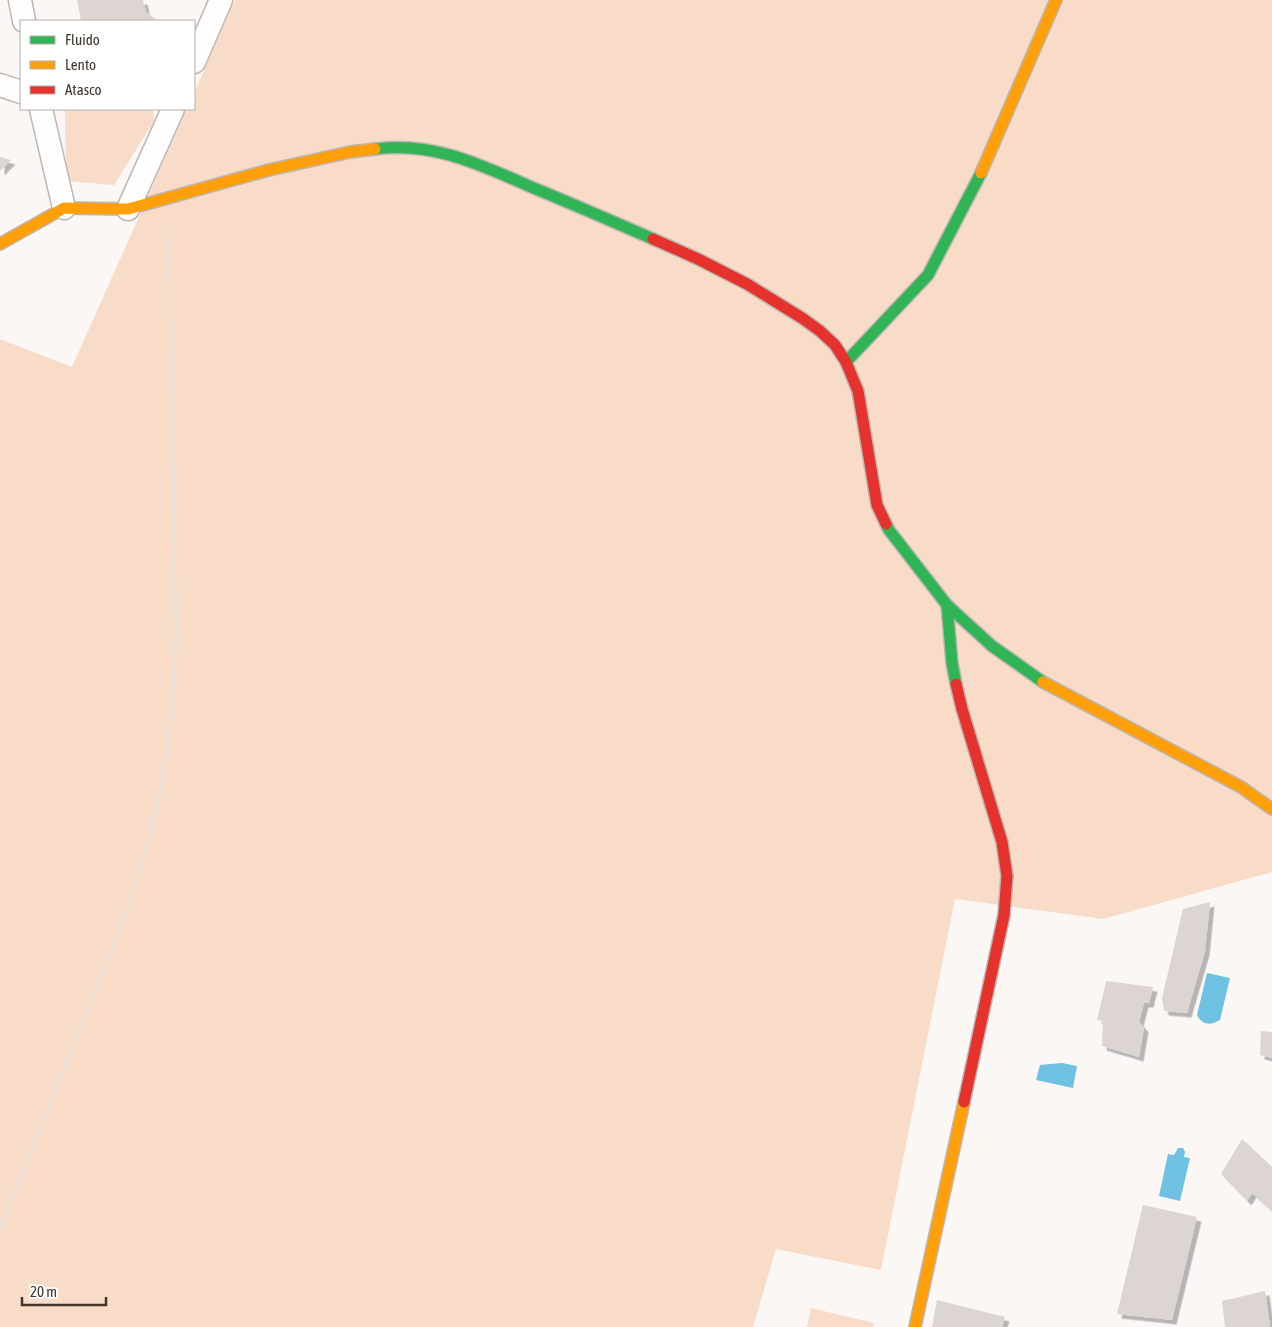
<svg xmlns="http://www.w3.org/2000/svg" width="1272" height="1327" font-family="'Asap Condensed',sans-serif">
<defs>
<filter id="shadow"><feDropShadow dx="4.5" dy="4.5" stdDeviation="0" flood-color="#0004"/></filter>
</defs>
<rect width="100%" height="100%" fill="#faf7f5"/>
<g fill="#f8dcc8">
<polygon points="235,0 1272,0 1272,872 1103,919 955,899 881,1270 776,1249 753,1327 0,1327 0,339 72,367 187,109 194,109 194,93"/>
<polygon points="69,109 153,109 154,121 114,185 66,181 65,110"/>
<polygon points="811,1308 874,1323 873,1327 807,1327"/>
</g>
<g fill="#6fc1e1">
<path d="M 1207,973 L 1230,978 L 1220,1020 C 1210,1026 1202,1025 1197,1015 Z"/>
<polygon points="1062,1063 1077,1066 1073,1088 1036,1080 1040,1065"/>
<polygon points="1178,1148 1183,1148 1185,1152 1184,1157 1190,1158 1180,1201 1159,1196 1168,1154 1174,1155"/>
</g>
<g fill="#ddd5d1" filter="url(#shadow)">
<polygon points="77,0 143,0 146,12 158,21 81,21"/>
<polygon points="0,157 11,160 0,171"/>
<polygon points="1210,902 1205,951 1187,1013 1164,1011 1162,998 1183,909"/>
<polygon points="1106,981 1153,987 1149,1003 1144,1003 1139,1022 1144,1028 1139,1057 1102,1046 1103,1021 1097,1020"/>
<polygon points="1261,1031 1272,1032 1272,1058 1260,1055"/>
<polygon points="1242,1139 1272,1167 1272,1211 1252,1193 1247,1201 1221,1174"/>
<polygon points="1143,1205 1197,1217 1172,1320 1117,1314"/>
<polygon points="1265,1291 1270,1327 1225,1327 1222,1301"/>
<polygon points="937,1300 1005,1317 1002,1327 932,1327"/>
</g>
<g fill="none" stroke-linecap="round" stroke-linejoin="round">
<defs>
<g id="street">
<polyline points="20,0 24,21"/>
<polyline points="194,62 221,0"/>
<polyline points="0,85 21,92"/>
<polyline points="41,109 64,208"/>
<polyline points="128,209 173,109"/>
</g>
<g id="fast">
<path d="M 375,149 C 434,141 483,166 536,189 C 575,205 614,222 653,239"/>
<polyline points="846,362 928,275 981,173"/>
<polyline points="886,524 889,530 947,605 992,646 1043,682"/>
<polyline points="947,605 952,663 956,684"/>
</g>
<g id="slow">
<polyline points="981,173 1056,0"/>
<polyline points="0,244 64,208 128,209 269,170 350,152 375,149"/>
<polyline points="1043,682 1241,787 1272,809"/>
<polyline points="915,1327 964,1102"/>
</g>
<g id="jam">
<polyline points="653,239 698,259 747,284 802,318 820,331 835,345 846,362 858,391 877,505 886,524"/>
<polyline points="956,684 962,709 1002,842 1007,876 1004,915 964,1102"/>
</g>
</defs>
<use href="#street" stroke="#bdb6b2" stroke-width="25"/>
<use href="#fast" stroke="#bdb6b2" stroke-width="14"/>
<use href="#slow" stroke="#bdb6b2" stroke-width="14"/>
<use href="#jam" stroke="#bdb6b2" stroke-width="14"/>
<polyline stroke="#e5e3e2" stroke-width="3" stroke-dasharray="5 2.5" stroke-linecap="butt" points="0,1228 125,916 145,854 160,794 172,713 176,632 170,280 164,228"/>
<use href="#street" stroke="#fefefe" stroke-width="22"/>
<use href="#fast" stroke="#30b455" stroke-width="11"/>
<use href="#slow" stroke="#ff9f0a" stroke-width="11"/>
<use href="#jam" stroke="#e5322d" stroke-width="11"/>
</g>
<rect x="20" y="20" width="175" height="90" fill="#ffffff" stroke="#b3aeab"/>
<rect x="30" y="36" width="25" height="8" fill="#30b455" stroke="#b3aeab"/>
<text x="65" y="45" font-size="15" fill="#40342c">Fluido</text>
<rect x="30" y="61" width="25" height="8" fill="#ff9f0a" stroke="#b3aeab"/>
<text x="65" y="70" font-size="15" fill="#40342c">Lento</text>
<rect x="30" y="86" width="25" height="8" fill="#e5322d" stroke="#b3aeab"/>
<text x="65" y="95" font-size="15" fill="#40342c">Atasco</text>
<path d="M22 1297v8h84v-8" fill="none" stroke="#40342c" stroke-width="2.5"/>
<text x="30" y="1297" font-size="15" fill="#40342c" stroke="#ffffff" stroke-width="4" paint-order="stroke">20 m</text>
</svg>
